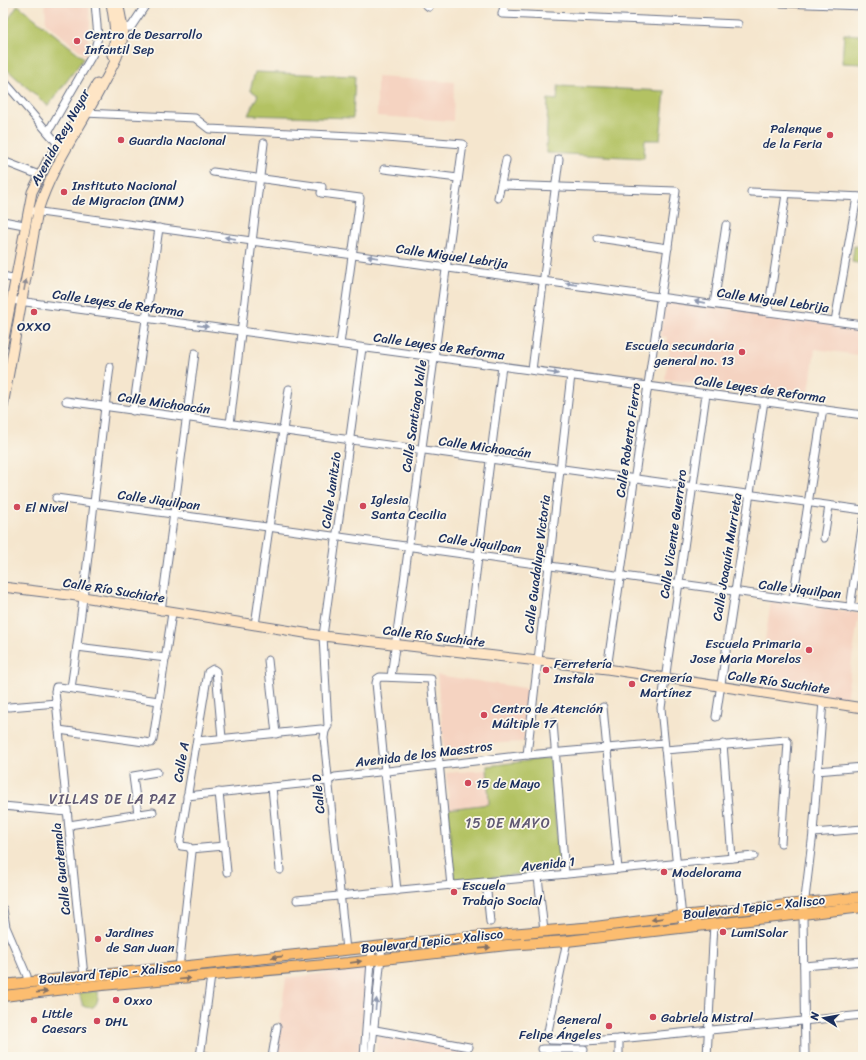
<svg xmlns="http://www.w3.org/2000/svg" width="866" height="1060" font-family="Sriracha,sans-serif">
<rect width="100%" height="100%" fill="#fbf7ec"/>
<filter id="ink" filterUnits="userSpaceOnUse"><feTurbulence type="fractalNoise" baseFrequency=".025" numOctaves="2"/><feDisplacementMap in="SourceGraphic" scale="8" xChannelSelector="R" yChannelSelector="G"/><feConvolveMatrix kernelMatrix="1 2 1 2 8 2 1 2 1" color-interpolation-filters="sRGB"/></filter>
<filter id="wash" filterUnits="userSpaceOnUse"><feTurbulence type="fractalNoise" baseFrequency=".012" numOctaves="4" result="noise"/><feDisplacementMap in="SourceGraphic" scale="16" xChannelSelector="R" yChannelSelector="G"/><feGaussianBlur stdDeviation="0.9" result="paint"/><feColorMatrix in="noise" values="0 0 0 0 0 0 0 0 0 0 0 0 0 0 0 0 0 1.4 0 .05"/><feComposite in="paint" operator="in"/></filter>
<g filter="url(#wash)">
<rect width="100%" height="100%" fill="#f5e6ce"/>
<g fill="#f5d3c1">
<polygon points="45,3 89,3 90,25 86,56 46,23"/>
<polygon points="377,77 454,82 453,121 377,116"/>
<polygon points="665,300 863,328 859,355 815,349 808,400 665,379 670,349 665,348 667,337 660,336"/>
<polygon points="771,601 859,613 846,700 758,687"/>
<polygon points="437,675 531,689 523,742 479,744 479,753 445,755"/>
<polygon points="487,770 490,804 450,809 446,773"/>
<polygon points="368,968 359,1057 275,1057 286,978"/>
<polygon points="377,1036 470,1050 470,1057 376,1057"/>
</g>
<g fill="#b3c264" stroke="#677861">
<polygon points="18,5 84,58 48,106 3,66 3,27"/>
<polygon points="844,34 863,35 863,64 842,63"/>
<polygon points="255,72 355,76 353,118 248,115 258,95 250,90"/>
<polygon points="558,86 665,91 660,140 645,140 644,158 546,153 548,99 557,100"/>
<polygon points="854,246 863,247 863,264 852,262"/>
<polygon points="550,758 560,870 454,881 448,809 489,804 487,766"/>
<path d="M 98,991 C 99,1001 96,1012 83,1006 L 79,993 Z"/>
</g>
</g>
<g filter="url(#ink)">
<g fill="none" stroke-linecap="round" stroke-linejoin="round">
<defs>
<g id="street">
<polyline points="3,3 4,3"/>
<polyline points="424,3 429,7"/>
<polyline points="505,3 502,14 738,24"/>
<polyline points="781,3 863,6"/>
<polyline points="119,28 131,27 147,3"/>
<polyline points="3,80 58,144 63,145"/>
<polyline points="84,113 195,118 209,129 373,137 463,144 391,677"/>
<polyline points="48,132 94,52 98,37 95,3"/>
<polyline points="3,161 39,175"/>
<polyline points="384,169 458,178"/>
<polyline points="213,172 322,187 321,193 360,198 340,344"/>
<polyline points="501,185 676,191 607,669"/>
<polyline points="751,192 863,197"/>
<polyline points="498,198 506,160"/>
<polyline points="33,211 863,325"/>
<polyline points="3,221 24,225"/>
<polyline points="598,238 668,248"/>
<polyline points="3,276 16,279"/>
<polyline points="11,300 863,415"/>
<polyline points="714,304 726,225"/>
<polyline points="768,312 786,194"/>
<polyline points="835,321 857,197"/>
<polyline points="532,370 559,159"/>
<polyline points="66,401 863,510"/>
<polyline points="133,411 159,228"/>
<polyline points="230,424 264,143"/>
<polyline points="56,498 863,609"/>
<polyline points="824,538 829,506"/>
<polyline points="793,599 823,409"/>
<polyline points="850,608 863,521"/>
<polyline points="161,611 195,353"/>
<polyline points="255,625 289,389"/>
<polyline points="77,647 166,658"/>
<polyline points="466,653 502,366"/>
<polyline points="268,660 276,734"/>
<path d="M 71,688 C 87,582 96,474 110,367"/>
<polyline points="9,707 57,703"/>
<polyline points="603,707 618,869"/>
<polyline points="716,717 764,401"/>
<polyline points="553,722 565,874"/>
<polyline points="59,730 151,743 153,740 172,613"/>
<polyline points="197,741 321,729 325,731"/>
<polyline points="723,744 732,858"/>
<polyline points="665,750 786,740 788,742 781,843"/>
<polyline points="527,755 571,375"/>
<polyline points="817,771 863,767"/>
<polyline points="272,787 280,870"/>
<polyline points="219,792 227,872"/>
<polyline points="187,796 328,781 335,777 527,755 664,743"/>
<polyline points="3,806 67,812"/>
<polyline points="138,814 133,776 157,772"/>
<polyline points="69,825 153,812"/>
<polyline points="813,833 863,829"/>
<polyline points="191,849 224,846"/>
<polyline points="538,877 544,931"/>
<polyline points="486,882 490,922"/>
<polyline points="397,891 376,683 377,679 380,677 431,679 451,886"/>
<polyline points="297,900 754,856"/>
<polyline points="3,909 6,927 27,976 27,983"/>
<polyline points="683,928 661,708 706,394"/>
<polyline points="567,941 547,1036 550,1040 585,1041 619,1039 863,1015"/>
<polyline points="346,950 324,738 325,731 328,726 323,636 362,348"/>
<polyline points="804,966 863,961"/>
<polyline points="179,968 192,852 189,847 181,846 180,841 208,672 213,669 216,671 222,738"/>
<polyline points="84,976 55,691 56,687 59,687 159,701"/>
<polyline points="370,1029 469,1047"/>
<polyline points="542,1049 584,1049"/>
<polyline points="200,1055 212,1057"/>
<polyline points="200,1057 211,976"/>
<polyline points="272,1057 277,1027"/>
<polyline points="364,1057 372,947"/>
<polyline points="371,1057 382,946"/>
<polyline points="619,1057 619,1039"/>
<polyline points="707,1057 714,924"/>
<polyline points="805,1057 803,915 813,833 823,701"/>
</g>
<g id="secondary">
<path d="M 111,3 C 114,21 117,36 112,55"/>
<polyline points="3,344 32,192 48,160 73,125 97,84"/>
<path d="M 3,406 L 38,211 C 52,165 82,126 103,84 C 110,71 119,57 122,42 C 124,29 121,16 118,3"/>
<polyline points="3,587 77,596 323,636 607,669 863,708"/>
</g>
<g id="primary">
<polyline points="3,985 462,938 595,927 681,916 863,897"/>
<polyline points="3,996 102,985 348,963 507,945 567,941 863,907"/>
</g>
</defs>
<use href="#street" stroke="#676f85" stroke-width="9"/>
<use href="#secondary" stroke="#676f85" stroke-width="11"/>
<use href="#primary" stroke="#676f85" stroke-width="12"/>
<use href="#street" stroke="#fff" stroke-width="7"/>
<use href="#secondary" stroke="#fee5c5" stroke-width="9"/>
<use href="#primary" stroke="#fcbd6f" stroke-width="10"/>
</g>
<defs><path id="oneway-solid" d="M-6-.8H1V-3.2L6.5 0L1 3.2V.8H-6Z"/></defs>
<g fill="#8d97ae">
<use href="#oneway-solid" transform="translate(230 238) rotate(-172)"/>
<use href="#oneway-solid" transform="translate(373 257) rotate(-172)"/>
<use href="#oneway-solid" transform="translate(571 284) rotate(-172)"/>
<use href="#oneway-solid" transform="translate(700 302) rotate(-172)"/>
<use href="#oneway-solid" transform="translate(203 326) rotate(8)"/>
<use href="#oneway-solid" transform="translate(553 373) rotate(8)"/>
<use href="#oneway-solid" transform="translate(376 1004) rotate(-84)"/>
</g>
<use fill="#8c8a92" href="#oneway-solid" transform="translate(25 285) rotate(-80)"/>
<g fill="#806f66">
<use href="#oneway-solid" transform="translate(657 919) rotate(172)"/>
<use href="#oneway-solid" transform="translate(485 948) rotate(-6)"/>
<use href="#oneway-solid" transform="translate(277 957) rotate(174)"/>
<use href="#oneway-solid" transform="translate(356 962) rotate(-8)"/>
<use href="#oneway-solid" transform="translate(185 979) rotate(-5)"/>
<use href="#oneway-solid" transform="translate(42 992) rotate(-7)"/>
</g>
</g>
<g fill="#d1495b" stroke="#fbf7ec" stroke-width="1.5">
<circle cx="77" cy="41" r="4"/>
<circle cx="830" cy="135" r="4"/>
<circle cx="121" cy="140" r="4"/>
<circle cx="64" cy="192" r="4"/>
<circle cx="34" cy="312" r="4"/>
<circle cx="742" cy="352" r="4"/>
<circle cx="363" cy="506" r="4"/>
<circle cx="17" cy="507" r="4"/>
<circle cx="809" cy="650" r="4"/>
<circle cx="546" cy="670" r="4"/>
<circle cx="632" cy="684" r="4"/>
<circle cx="484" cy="715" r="4"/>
<circle cx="468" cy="783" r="4"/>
<circle cx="664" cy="872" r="4"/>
<circle cx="454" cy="892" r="4"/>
<circle cx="723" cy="932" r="4"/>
<circle cx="98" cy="939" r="4"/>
<circle cx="116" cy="1000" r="4"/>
<circle cx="653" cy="1017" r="4"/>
<circle cx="34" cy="1020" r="4"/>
<circle cx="97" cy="1021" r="4"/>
<circle cx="609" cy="1026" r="4"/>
</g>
<g text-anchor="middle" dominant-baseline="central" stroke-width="3.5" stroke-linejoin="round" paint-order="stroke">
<g font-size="13" fill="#1b2f5e" stroke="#fbf7ec" text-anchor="start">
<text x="85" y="34">Centro de Desarrollo<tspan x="85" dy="15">Infantil Sep</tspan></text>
<text x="822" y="128" text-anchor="end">Palenque<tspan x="822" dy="15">de la Feria</tspan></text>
<text x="129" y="140">Guardia Nacional</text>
<text x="72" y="185">Instituto Nacional<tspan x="72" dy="15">de Migracion (INM)</tspan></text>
<text x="34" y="326" text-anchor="middle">OXXO</text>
<text x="734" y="345" text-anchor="end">Escuela secundaria<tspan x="734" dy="15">general no. 13</tspan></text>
<text x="371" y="499">Iglesia<tspan x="371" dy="15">Santa Cecilia</tspan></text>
<text x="25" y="507">El Nivel</text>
<text x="801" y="643" text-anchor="end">Escuela Primaria<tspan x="801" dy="15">Jose Maria Morelos</tspan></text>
<text x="554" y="663">Ferretería<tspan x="554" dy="15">Instala</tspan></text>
<text x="640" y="677">Cremería<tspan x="640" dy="15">Martínez</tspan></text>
<text x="492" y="708">Centro de Atención<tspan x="492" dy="15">Múltiple 17</tspan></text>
<text x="476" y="783">15 de Mayo</text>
<text x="672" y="872">Modelorama</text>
<text x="462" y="885">Escuela<tspan x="462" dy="15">Trabajo Social</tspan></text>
<text x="106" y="932">Jardines<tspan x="106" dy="15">de San Juan</tspan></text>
<text x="731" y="932">LumiSolar</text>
<text x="124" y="1000">Oxxo</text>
<text x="42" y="1013">Little<tspan x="42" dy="15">Caesars</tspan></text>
<text x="661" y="1017">Gabriela Mistral</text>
<text x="601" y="1019" text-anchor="end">General<tspan x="601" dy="15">Felipe Ángeles</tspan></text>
<text x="105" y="1021">DHL</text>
</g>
<g font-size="13" fill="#1b2f5e" stroke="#fbf7ec">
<text transform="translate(60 137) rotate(-61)">Avenida Rey Nayar</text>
<text transform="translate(452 256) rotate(8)">Calle Miguel Lebrija</text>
<text transform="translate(773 300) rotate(8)">Calle Miguel Lebrija</text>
<text transform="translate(118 303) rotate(8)">Calle Leyes de Reforma</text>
<text transform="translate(439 346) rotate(8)">Calle Leyes de Reforma</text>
<text transform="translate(760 389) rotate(8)">Calle Leyes de Reforma</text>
<text transform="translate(164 403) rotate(8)">Calle Michoacán</text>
<text transform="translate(414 416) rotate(-82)">Calle Santiago Valle</text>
<text transform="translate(628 440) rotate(-82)">Calle Roberto Fierro</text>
<text transform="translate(485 447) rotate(8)">Calle Michoacán</text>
<text transform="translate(331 490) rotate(-82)">Calle Janitzio</text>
<text transform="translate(159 500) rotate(8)">Calle Jiquilpan</text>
<text transform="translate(673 534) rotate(-82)">Calle Vicente Guerrero</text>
<text transform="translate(480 543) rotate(8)">Calle Jiquilpan</text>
<text transform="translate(727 557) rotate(-81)">Calle Joaquín Murrieta</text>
<text transform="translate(537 564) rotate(-83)">Calle Guadalupe Victoria</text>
<text transform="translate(800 589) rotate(7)">Calle Jiquilpan</text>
<text transform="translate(114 590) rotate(9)">Calle Río Suchiate</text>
<text transform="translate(434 636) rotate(7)">Calle Río Suchiate</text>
<text transform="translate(779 682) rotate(8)">Calle Río Suchiate</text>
<text transform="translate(424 754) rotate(-7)">Avenida de los Maestros</text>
<text transform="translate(181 762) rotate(-80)">Calle A</text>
<text transform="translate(318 794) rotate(-96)">Calle D</text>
<text transform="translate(548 864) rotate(-6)">Avenida 1</text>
<text transform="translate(61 869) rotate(-96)">Calle Guatemala</text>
<text transform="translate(754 907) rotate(-6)">Boulevard Tepic - Xalisco</text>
<text transform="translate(432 941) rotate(-6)">Boulevard Tepic - Xalisco</text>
<text transform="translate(110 973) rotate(-5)">Boulevard Tepic - Xalisco</text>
</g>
<g font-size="14" letter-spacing="1" fill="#605973" stroke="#fbf7ec">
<text x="113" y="799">VILLAS DE LA PAZ</text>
<text x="508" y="823">15 DE MAYO</text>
</g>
</g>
<rect width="866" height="1060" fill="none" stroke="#fbf7ec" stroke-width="16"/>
<g transform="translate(824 1018) rotate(281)" stroke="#fbf7ec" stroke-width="3" paint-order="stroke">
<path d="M0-3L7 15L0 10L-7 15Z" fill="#1b2f5e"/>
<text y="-6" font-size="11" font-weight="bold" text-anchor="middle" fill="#1b2f5e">N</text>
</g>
</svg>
